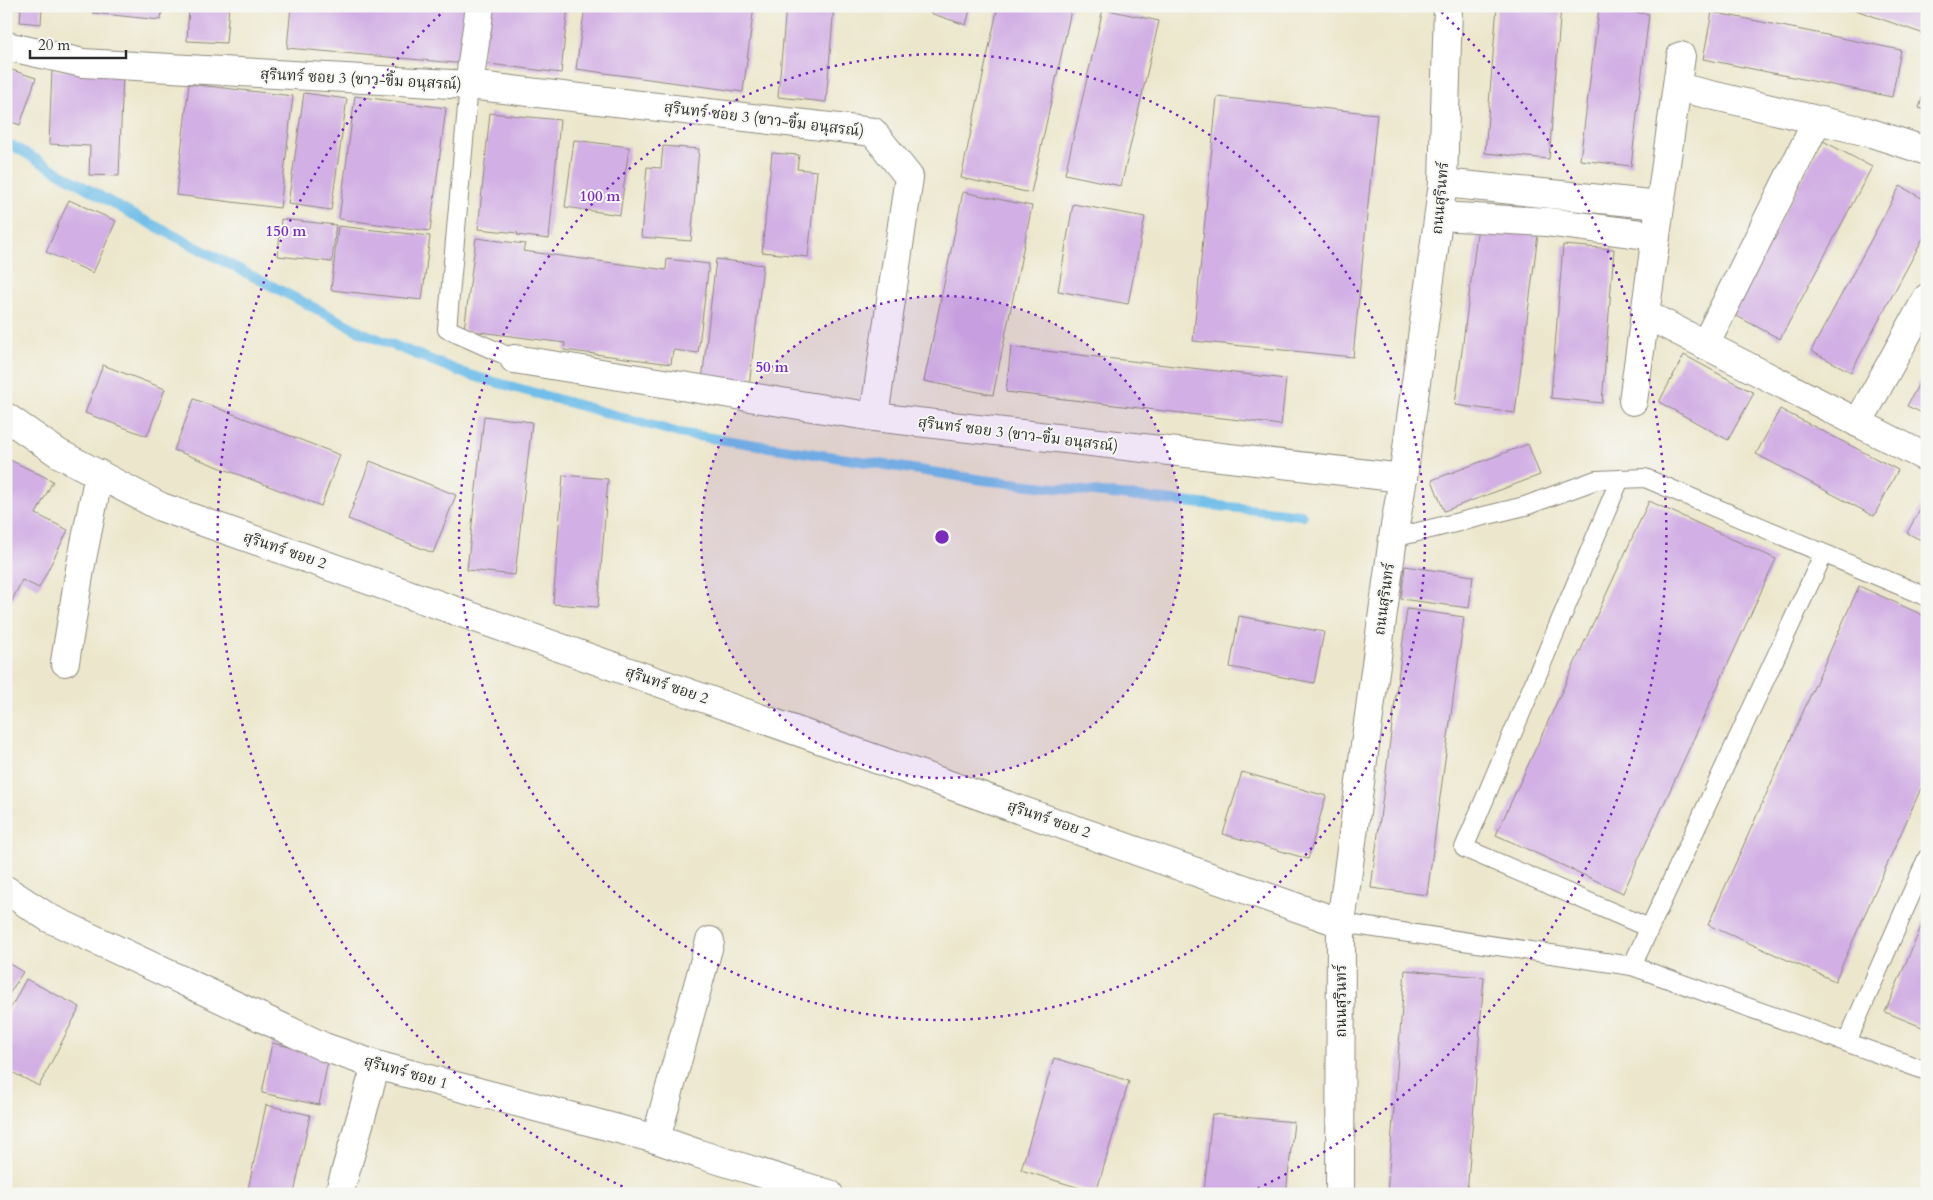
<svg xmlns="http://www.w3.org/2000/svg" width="1933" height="1200" font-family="Cardo,'Noto Serif Thai',serif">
<rect width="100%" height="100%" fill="#f6f6f2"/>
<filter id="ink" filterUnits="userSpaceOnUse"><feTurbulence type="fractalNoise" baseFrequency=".02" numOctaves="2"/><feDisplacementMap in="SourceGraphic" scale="10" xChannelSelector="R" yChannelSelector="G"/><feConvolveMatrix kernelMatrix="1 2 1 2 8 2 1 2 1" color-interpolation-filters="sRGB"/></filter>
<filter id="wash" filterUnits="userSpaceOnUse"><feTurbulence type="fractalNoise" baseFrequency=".0096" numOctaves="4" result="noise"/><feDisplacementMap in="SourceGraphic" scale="20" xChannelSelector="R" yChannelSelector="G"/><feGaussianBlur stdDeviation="1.12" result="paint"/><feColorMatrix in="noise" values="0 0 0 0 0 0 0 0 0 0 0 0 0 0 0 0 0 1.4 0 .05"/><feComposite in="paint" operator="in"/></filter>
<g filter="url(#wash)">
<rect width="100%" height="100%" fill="#ece7cc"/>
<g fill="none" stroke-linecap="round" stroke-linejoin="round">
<polyline stroke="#6fbee9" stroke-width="10" points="6,142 128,212 363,333 466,374 679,433 983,480 1302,515"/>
</g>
<g id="blocks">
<g fill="#d2afe4">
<polygon points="12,6 42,6 41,24 20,22 21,9"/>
<polygon points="94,6 162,6 161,20 93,13"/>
<polygon points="189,6 229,6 226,43 187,41"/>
<polygon points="291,6 471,6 466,64 287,48"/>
<polygon points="488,6 568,6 561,73 481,63"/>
<polygon points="585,6 754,6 743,92 576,69"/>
<polygon points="786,6 834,6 826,102 778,97"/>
<polygon points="932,6 971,6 966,25 930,13"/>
<polygon points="998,6 1072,6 1031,193 961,178"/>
<polygon points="1497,6 1561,6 1549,159 1485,153"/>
<polygon points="1847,6 1927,6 1927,35 1847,7"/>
<polygon points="1599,8 1649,14 1631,166 1580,160"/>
<polygon points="1103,9 1159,21 1121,186 1065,174"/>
<polygon points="1712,12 1901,50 1892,97 1703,59"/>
<polygon points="6,68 36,78 20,125 6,120"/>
<polygon points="52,70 123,73 119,176 89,175 90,146 49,144"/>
<polygon points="189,84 293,96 280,208 176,195"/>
<polygon points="1926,86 1927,86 1927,110 1919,108"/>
<polygon points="304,93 347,99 331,210 288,204"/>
<polygon points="355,96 446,108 430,231 339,219"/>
<polygon points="1217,97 1377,114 1353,357 1193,341"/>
<polygon points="490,113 560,120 549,239 517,235 518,233 478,229"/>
<polygon points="574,140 629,147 620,215 565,207"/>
<polygon points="1823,141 1872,167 1780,339 1731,313"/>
<polygon points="663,146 699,149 691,241 641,237 647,167 661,168"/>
<polygon points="772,153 799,155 797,169 817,171 808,257 762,252"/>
<polygon points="1900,186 1927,201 1927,231 1851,372 1811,351"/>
<polygon points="963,192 1032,206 993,395 924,381"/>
<polygon points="69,200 116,221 93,273 46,252"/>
<polygon points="1073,204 1145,217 1128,304 1058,291"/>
<polygon points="281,219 336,225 332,262 278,256"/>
<polygon points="338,226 430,236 422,300 331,290"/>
<polygon points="1478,226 1538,234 1515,413 1455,405"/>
<polygon points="476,238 525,244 523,251 666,270 667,259 709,264 698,353 673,350 671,364 564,350 565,343 464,330"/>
<polygon points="1563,245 1614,249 1602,403 1551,398"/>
<polygon points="716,259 763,265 749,387 702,381"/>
<polygon points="1011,347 1286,379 1281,425 1006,392"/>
<polygon points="1684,355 1754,393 1728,440 1659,402"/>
<polygon points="103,365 165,389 147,436 85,413"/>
<polygon points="1927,368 1927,415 1907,406"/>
<polygon points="194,399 340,455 321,506 174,450"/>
<polygon points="1780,409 1898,470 1874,516 1756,454"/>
<polygon points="484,416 532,422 515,575 467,570"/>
<polygon points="1528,444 1540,475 1444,511 1432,480"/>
<polygon points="6,458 53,481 36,514 68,530 39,588 22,580 6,613"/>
<polygon points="370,461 456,495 433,553 348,519"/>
<polygon points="563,475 608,479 598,607 553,604"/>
<polygon points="1927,496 1927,543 1907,533"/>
<polygon points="1649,501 1776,559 1623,893 1496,835"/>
<polygon points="1405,566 1473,576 1469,608 1401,599"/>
<polygon points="1859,586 1927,617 1927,775 1835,981 1708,925"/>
<polygon points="1407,609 1464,617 1427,895 1371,888"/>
<polygon points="1239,616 1324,632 1314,683 1230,667"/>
<polygon points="1242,772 1326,796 1308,859 1223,834"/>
<polygon points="1927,913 1927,1029 1885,1012"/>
<polygon points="6,962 23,972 6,999"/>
<polygon points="1405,970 1484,977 1467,1194 1387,1194"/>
<polygon points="26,979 80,1007 39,1086 6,1069 6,1017"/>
<polygon points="272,1043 329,1056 319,1105 262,1093"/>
<polygon points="1054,1058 1129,1081 1096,1193 1021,1170"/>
<polygon points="266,1105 310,1115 294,1194 247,1194"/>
<polygon points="1212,1114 1294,1122 1286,1194 1220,1194 1204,1192"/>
</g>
</g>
</g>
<g filter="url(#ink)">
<use href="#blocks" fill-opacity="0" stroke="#8c897c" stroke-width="1"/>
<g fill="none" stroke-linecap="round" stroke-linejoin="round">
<defs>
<g id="lane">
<polyline points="469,85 447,329 514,359"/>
<polyline points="1620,479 1464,848 1649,928"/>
<polyline points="1393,538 1525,506 1596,480 1645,478 1927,597"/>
<polyline points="1341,923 1632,966 1927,1071"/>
<polyline points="1632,966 1823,555"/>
<polyline points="1847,1042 1927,858"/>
</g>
<g id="street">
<polyline points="6,46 83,63 469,85 873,132 909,177 874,417 1403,478"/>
<polyline points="469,85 480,6"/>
<polyline points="1677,87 1868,132 1927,151"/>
<polyline points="1443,183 1660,205"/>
<polyline points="1439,216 1547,222 1656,236"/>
<polyline points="1645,314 1927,458"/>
<polyline points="1705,345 1817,121"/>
<polyline points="514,359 874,417"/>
<polyline points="1633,401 1681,56"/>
<polyline points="6,417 58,453 161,507 1341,923"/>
<polyline points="1858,423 1927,298"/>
<polyline points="65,662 80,569 99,474"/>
<polyline points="6,890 49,918 324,1047 376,1065 656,1139 699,1154 829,1194"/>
<polyline points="656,1139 710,941"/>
<polyline points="339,1194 376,1065"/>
</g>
<polyline id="secondary" points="1340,1194 1341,923 1393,538 1403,478 1443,183 1448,6"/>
</defs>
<use href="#lane" stroke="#8c897c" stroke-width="20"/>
<use href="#street" stroke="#8c897c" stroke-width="30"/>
<use href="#secondary" stroke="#8c897c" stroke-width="30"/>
<use href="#lane" stroke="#fff" stroke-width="18"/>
<use href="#street" stroke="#fff" stroke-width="28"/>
<use href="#secondary" stroke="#fff" stroke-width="28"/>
</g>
</g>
<circle cx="942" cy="537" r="241" fill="#7b2cbf" fill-opacity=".12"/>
<g fill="none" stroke="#7b2cbf" stroke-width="2.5" stroke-dasharray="2.5 5">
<circle cx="942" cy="537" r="241"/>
<circle cx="942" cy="537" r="483"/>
<path d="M636 1193A724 724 0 0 1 448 7M1436 7A724 724 0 0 1 1248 1193"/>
</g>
<g text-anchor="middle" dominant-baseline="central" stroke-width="4" stroke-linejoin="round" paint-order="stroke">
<g font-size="15" fill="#2b2b2b" stroke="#f6f6f2">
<text transform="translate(361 79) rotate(3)">สุรินทร์ ซอย 3 (ขาว-ขิ้ม อนุสรณ์)</text>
<text transform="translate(764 119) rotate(7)">สุรินทร์ ซอย 3 (ขาว-ขิ้ม อนุสรณ์)</text>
<text transform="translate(1440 198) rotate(-85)">ถนนสุรินทร์</text>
<text transform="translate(1018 434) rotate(7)">สุรินทร์ ซอย 3 (ขาว-ขิ้ม อนุสรณ์)</text>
<text transform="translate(285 550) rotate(19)">สุรินทร์ ซอย 2</text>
<text transform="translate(1384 599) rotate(-82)">ถนนสุรินทร์</text>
<text transform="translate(667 685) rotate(19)">สุรินทร์ ซอย 2</text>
<text transform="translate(1049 819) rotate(19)">สุรินทร์ ซอย 2</text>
<text transform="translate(1341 1001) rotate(-90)">ถนนสุรินทร์</text>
<text transform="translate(406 1072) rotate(16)">สุรินทร์ ซอย 1</text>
</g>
</g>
<circle cx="942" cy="537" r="8" fill="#7b2cbf" stroke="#f6f6f2" stroke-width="2.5"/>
<g font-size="15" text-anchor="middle" font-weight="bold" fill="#7b2cbf" stroke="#f6f6f2" stroke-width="4" stroke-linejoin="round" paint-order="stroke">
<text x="600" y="201">100 m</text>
<text x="286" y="236">150 m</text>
<text x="772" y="372">50 m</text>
</g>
<rect width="1933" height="1200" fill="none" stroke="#f6f6f2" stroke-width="25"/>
<path d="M30 50v8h96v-8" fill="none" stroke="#2b2b2b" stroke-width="2.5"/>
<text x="38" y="50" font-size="15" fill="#2b2b2b" stroke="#f6f6f2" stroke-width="4" paint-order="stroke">20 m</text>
</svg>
